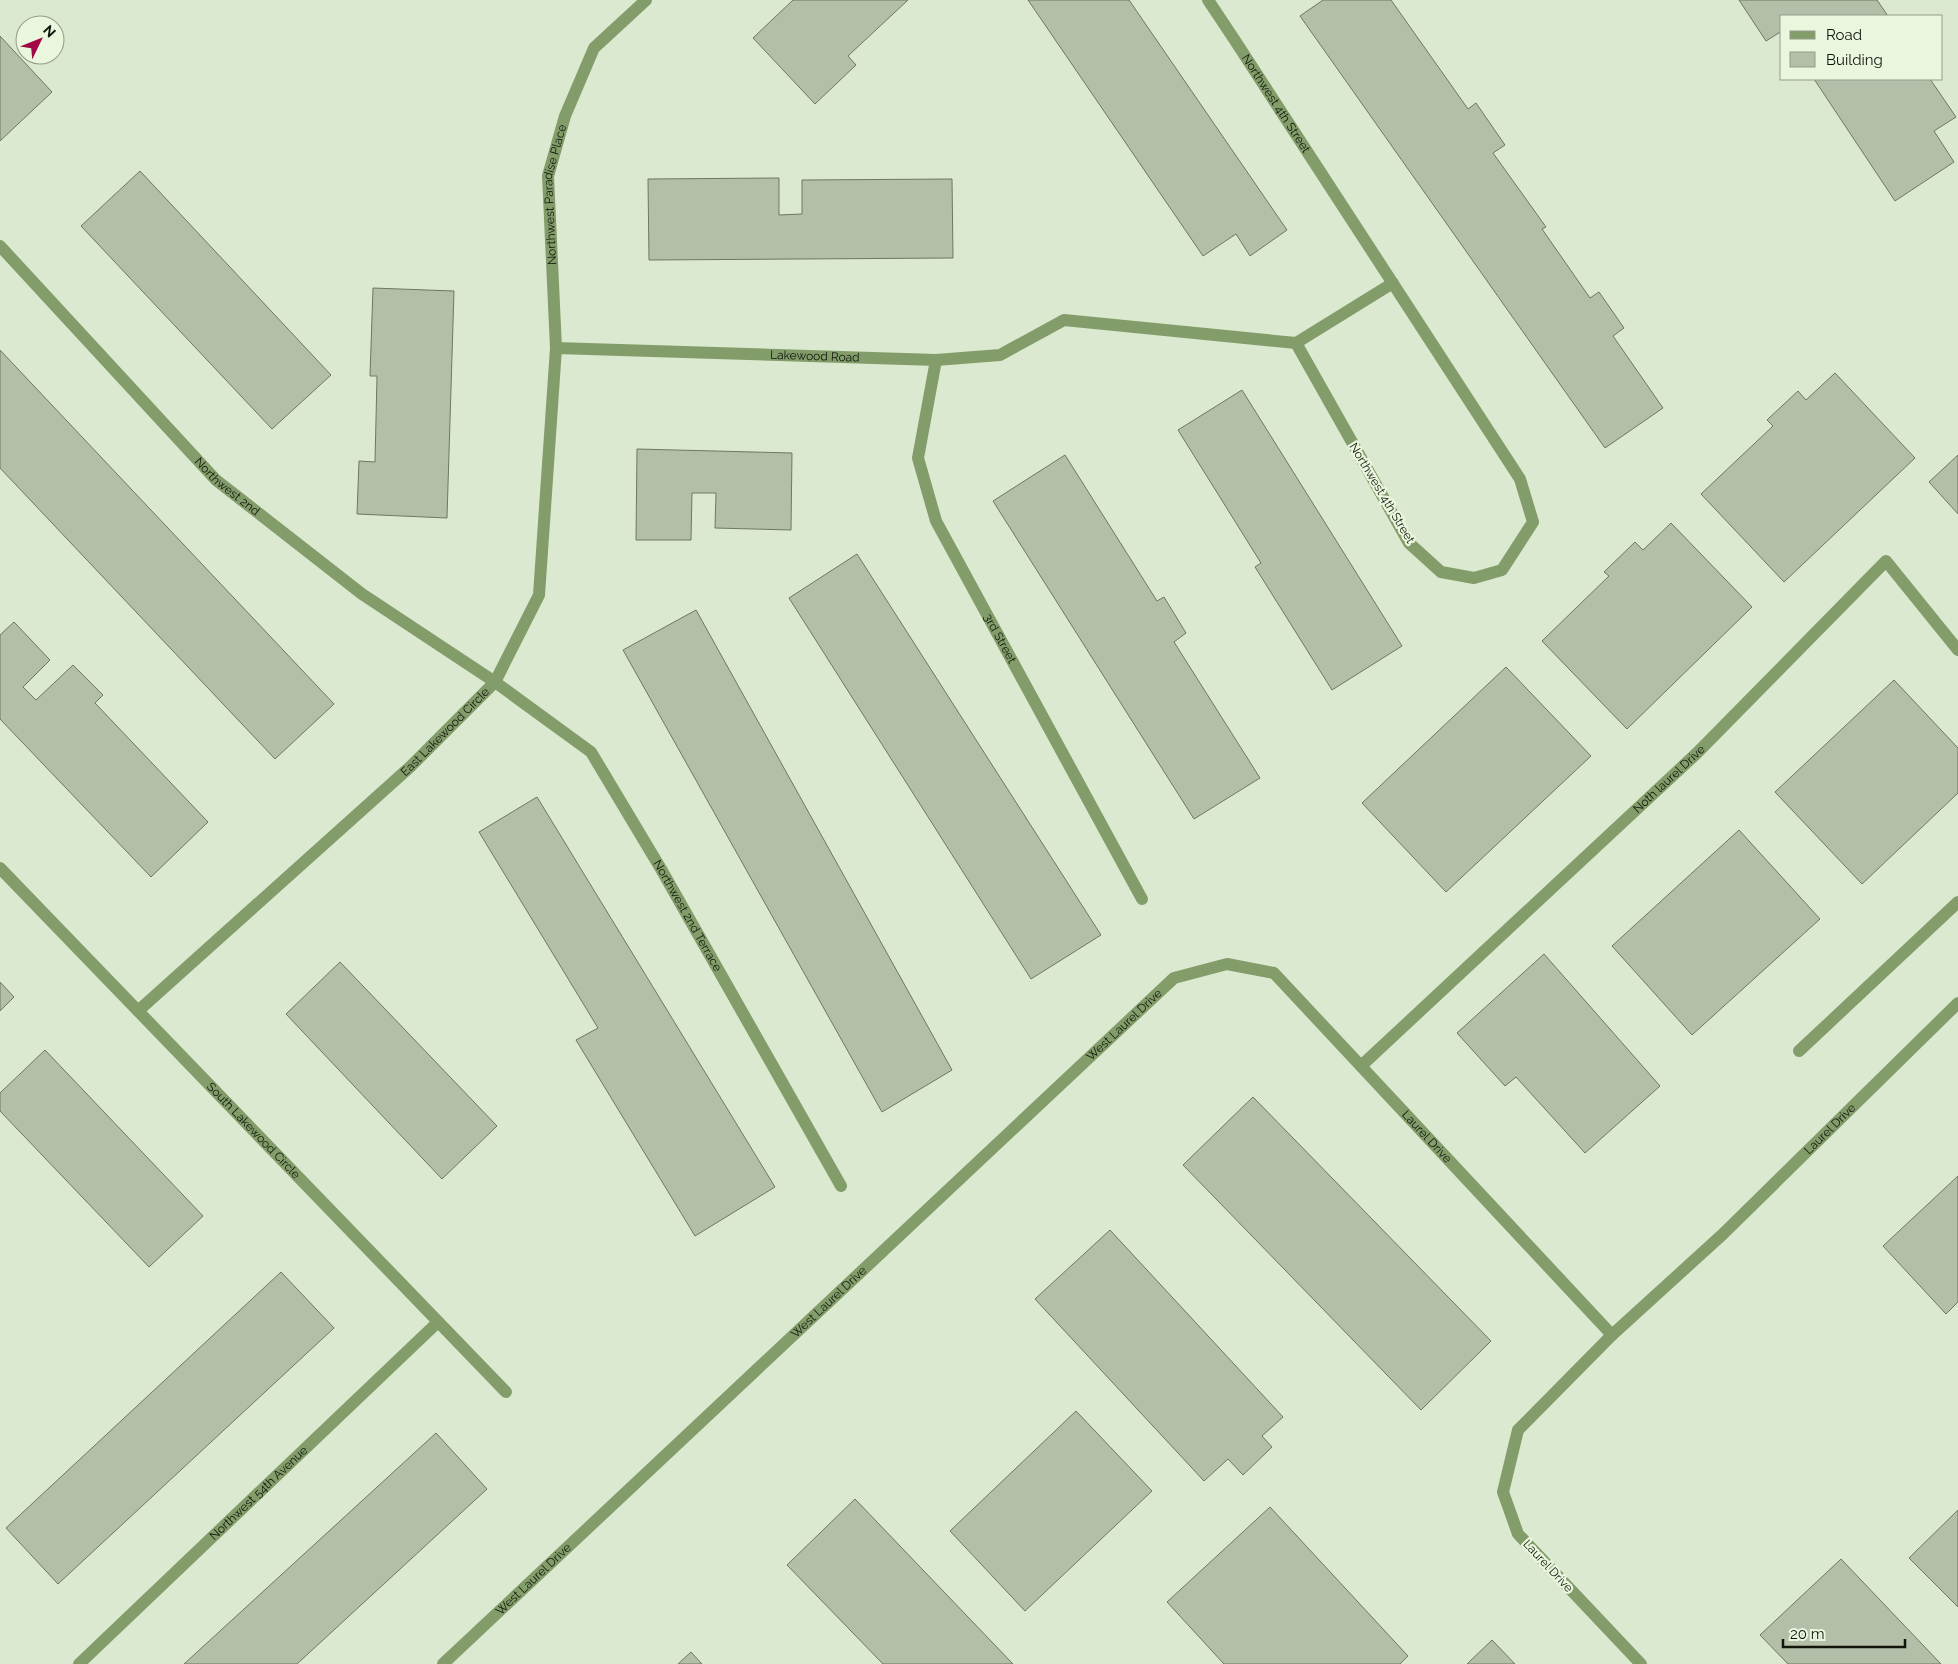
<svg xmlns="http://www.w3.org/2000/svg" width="1958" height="1664" font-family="Raleway,sans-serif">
<rect width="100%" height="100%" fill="#dce9d1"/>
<g fill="#b3bfa8" stroke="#6d7863">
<polygon points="793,0 908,0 848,56 856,65 815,104 753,38"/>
<polygon points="1028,0 1129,0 1287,230 1250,256 1236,234 1203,256"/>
<polygon points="1323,0 1391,0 1468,109 1476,103 1505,145 1493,153 1546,227 1542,229 1590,298 1599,292 1624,328 1613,336 1663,408 1605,448 1300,16"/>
<polygon points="1739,0 1877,0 1888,16 1782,16 1782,31 1766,41"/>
<polygon points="0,36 52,92 0,141"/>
<polygon points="1814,79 1930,79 1956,117 1934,131 1954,162 1895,201"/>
<polygon points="140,171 331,375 272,429 81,226"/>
<polygon points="779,178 779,215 802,214 802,180 952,179 953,258 649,260 648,179"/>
<polygon points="373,288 454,291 447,518 357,514 359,461 375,462 377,376 370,376"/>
<polygon points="0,350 334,704 275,759 0,468"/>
<polygon points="1835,373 1915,458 1784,582 1701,494 1773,426 1767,420 1798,391 1806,400"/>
<polygon points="1242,390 1402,646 1332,690 1255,567 1261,563 1178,430"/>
<polygon points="637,449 792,453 791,530 715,528 716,493 692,493 691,540 636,540"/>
<polygon points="1065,455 1157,601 1164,597 1186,633 1174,642 1260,778 1194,819 993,501"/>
<polygon points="1958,455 1958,514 1929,482"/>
<polygon points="1671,523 1752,607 1627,729 1542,641 1609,576 1604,572 1635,542 1643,550"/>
<polygon points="857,554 1101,935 1031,979 789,598"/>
<polygon points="696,610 952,1070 882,1112 623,650"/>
<polygon points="14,622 50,660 23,687 36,700 73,665 103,695 95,703 208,822 151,877 0,719 0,635"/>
<polygon points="1506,667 1591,756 1446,892 1362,803"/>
<polygon points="1894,680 1958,748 1958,793 1862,884 1775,792"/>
<polygon points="537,797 775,1187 695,1236 576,1040 598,1028 479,832"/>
<polygon points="1739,830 1820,919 1692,1035 1612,946"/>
<polygon points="1544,954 1660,1086 1585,1153 1516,1077 1505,1086 1457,1033"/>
<polygon points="340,962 497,1126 442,1179 286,1014"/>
<polygon points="0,982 14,997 0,1011"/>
<polygon points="45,1050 203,1216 149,1267 0,1111 0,1093"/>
<polygon points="1253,1097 1491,1341 1421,1410 1183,1165"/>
<polygon points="1958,1176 1958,1302 1946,1314 1883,1246"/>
<polygon points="1110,1230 1283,1417 1262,1436 1272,1447 1243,1475 1228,1459 1204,1481 1035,1299"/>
<polygon points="281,1272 334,1328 58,1584 6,1528"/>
<polygon points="1076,1411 1152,1491 1025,1611 950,1531"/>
<polygon points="436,1433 487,1489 297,1664 184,1664"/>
<polygon points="855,1499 1013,1664 883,1664 787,1565"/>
<polygon points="1270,1507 1408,1656 1400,1664 1224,1664 1167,1602"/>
<polygon points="1958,1510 1958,1607 1909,1558"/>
<polygon points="1841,1559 1941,1664 1788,1664 1760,1635"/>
<polygon points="1492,1640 1515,1664 1467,1664"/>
<polygon points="691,1652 702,1664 678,1664"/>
</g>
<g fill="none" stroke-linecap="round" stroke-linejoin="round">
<g stroke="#839d6a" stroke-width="12">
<path id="s1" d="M 1208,0 L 1234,39 L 1520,479 L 1533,522 L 1502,570 L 1474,578 L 1441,572 L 1409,543 L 1296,343 L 1393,283"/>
<path id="s2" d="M 0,246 L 216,480 L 362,594 L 495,682 L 591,752 L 661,869 L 841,1186"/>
<path id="s3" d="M 556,348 L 936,360 L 1000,355 L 1064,320 L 1296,343"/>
<path id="s4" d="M 936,360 L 918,458 L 936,521 L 1142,899"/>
<path id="s5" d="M 0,868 L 506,1392"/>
<path id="s6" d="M 138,1011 L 410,767 L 495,682 L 539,595 L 556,348 L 548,176 L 565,116 L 594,48 L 646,0"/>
<polyline points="1799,1051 1958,902"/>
<path id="s7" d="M 1361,1066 L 1697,753 L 1886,561 L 1958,650"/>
<path id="s8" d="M 79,1664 L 438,1322"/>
<path id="s9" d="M 443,1664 L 1174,978 L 1227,964 L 1274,973 L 1612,1335"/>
<path id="s10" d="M 1641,1664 L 1518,1534 L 1503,1492 L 1518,1430 L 1612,1335 L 1723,1234 L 1958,1003"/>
</g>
</g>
<g text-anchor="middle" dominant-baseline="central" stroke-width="4.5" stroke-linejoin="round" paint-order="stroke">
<g font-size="12" fill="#11160d" stroke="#eaf6de">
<text stroke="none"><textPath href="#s1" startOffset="124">Northwest 4th Street</textPath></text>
<text stroke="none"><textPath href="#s6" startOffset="985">Northwest Paradise Place</textPath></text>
<text stroke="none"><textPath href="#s3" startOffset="259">Lakewood Road</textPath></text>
<text stroke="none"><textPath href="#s2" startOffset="331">Northwest 2nd</textPath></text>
<text transform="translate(1382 493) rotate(59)">Northwest 4th Street</text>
<text stroke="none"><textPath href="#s4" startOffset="299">3rd Street</textPath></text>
<text stroke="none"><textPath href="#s6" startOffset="415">East Lakewood Circle</textPath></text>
<text stroke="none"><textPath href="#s7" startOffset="421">Noth laurel Drive</textPath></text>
<text stroke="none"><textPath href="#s2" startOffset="972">Northwest 2nd Terrace</textPath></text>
<text stroke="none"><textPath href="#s9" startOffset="934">West Laurel Drive</textPath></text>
<text stroke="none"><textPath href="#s10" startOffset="721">Laurel Drive</textPath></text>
<text stroke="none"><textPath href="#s5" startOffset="365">South Lakewood Circle</textPath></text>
<text stroke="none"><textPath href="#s9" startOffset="1329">Laurel Drive</textPath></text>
<text stroke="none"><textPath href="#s9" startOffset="529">West Laurel Drive</textPath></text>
<text stroke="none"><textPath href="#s8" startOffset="248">Northwest 54th Avenue</textPath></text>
<text transform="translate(1548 1566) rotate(47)">Laurel Drive</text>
<text stroke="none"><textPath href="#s9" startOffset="124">West Laurel Drive</textPath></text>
</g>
</g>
<rect x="1780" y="15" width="162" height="65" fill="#eaf6de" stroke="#939c8a"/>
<rect x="1790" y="31" width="25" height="8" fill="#839d6a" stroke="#939c8a"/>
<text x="1826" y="40" font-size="15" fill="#11160d">Road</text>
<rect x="1790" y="52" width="25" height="15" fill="#b3bfa8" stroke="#939c8a"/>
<text x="1826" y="65" font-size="15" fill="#11160d">Building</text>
<g transform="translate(40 40) rotate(47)"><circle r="24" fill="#eaf6de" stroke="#939c8a"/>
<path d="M0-4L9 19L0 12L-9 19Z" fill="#a20644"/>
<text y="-8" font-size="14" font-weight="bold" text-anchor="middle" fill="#11160d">N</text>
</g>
<path d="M1783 1639v8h122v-8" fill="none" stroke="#11160d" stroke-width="2.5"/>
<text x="1790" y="1639" font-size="15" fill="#11160d" stroke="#eaf6de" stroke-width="4" paint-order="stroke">20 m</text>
</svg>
